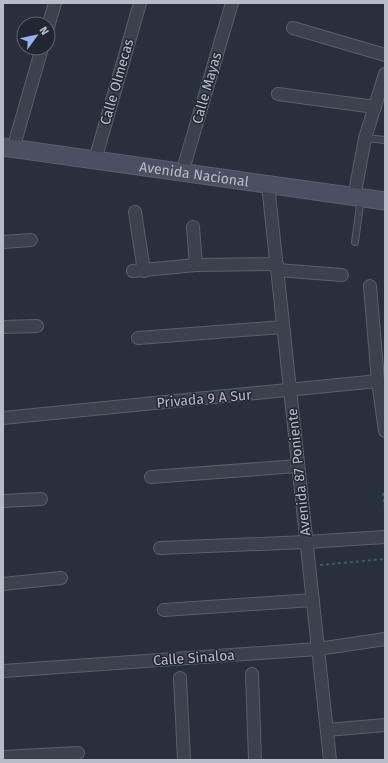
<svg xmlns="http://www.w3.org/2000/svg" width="388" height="763" font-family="'Fira Sans',sans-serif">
<rect width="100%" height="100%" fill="#282f3d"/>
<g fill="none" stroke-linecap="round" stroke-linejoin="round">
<defs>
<g id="lane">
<polyline points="365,138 385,140"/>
<polyline points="355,242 361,198"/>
</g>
<g id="street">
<polyline points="48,27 55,3"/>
<polyline points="293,28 385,55"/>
<polyline points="278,94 375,107"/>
<polyline points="13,149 42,48"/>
<polyline points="95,160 140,3"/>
<polyline points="182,173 232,3"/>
<polyline points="268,185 330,760"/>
<polyline points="354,198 365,138 385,74"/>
<polyline points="135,212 144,271"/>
<polyline points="193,227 196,265"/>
<polyline points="3,242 31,240"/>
<polyline points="277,270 342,275"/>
<polyline points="133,271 196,265 277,264"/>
<polyline points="370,286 378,381 385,431"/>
<polyline points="3,327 37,326"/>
<polyline points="138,338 283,327"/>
<polyline points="3,418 378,381"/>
<polyline points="151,477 298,466"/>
<polyline points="3,501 41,499"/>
<polyline points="160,548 306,542 385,537"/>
<polyline points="3,584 61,578"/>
<polyline points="164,610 313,600"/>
<polyline points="3,671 318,649 385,639"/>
<polyline points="252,674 255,760"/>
<polyline points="180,678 184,760"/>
<polyline points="327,730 385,725"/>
<polyline points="3,757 78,753"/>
</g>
<g id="secondary">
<path id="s1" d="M 3,147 L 385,201"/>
</g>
</defs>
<use href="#lane" stroke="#595f6b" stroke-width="8"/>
<use href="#street" stroke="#595f6b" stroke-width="14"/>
<use href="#secondary" stroke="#595f6b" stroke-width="19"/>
<g stroke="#49595d" stroke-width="2" stroke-dasharray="3 3" stroke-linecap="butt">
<polyline points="383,493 385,509"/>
<polyline points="320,565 385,559"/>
</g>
<use href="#lane" stroke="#3b414d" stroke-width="6"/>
<use href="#street" stroke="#3b414d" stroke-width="12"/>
<use href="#secondary" stroke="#4a505f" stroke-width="17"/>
</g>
<g text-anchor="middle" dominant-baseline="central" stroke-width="3" stroke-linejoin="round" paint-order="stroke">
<g font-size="14" fill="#b7bdc8" stroke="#202632">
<text transform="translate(117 82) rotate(-74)">Calle Olmecas</text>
<text transform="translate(207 88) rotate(-74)">Calle Mayas</text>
<text stroke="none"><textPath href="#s1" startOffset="193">Avenida Nacional</textPath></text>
<text transform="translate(204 399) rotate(-5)">Privada 9 A Sur</text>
<text transform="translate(299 472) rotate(-96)">Avenida 87 Poniente</text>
<text transform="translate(194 658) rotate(-4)">Calle Sinaloa</text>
</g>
</g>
<rect width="388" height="763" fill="none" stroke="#b7bdc8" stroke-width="8"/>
<g transform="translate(36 36) rotate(57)"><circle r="19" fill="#202632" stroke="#5c626e"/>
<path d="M0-3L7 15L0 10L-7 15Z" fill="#97b3ed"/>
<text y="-6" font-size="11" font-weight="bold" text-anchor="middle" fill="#b7bdc8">N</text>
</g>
</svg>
